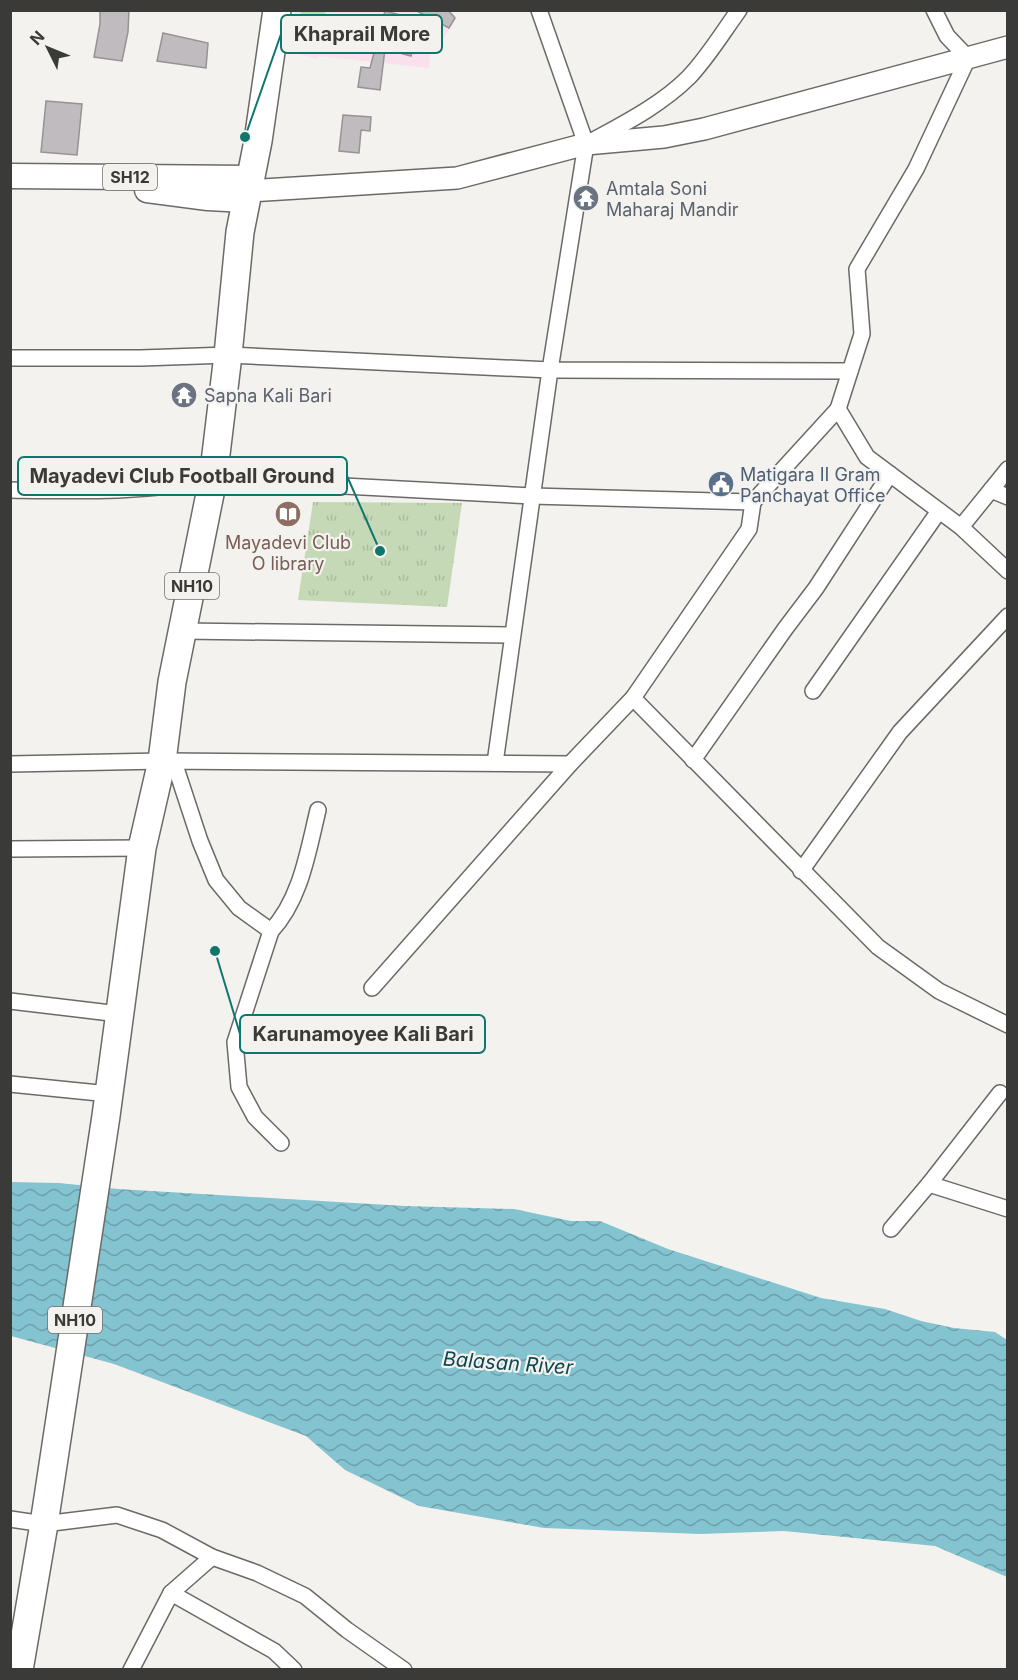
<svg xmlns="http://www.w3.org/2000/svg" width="1018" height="1680" font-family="Inter,sans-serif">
<defs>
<pattern id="grass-dots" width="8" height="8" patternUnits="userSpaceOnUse" patternTransform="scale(1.5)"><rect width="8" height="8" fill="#c5d9b7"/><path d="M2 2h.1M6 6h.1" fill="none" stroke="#aabb9e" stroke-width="1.8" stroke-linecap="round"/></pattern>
<pattern id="park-tufts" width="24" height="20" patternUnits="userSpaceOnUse" patternTransform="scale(1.5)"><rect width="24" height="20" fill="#c5d9b7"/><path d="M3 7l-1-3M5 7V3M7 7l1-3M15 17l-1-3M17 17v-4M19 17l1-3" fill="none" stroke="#aabb9e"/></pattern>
<pattern id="water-waves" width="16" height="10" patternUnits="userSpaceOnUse" patternTransform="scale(1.5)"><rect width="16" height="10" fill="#84c4d1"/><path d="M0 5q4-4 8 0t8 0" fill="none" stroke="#6da0ab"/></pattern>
</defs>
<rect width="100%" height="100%" fill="#f3f2ee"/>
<polygon fill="#f8e1ed" points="450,10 457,17 444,38 431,38 429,68 318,56 317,59 284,50 295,11"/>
<polygon fill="url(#grass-dots)" points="301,11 326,11 320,34 297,28"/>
<polygon fill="url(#park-tufts)" points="313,502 462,503 447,607 298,600"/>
<polygon fill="url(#water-waves)" points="10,1182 59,1183 118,1189 405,1206 514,1209 571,1221 600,1221 668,1249 821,1298 885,1309 921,1321 954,1328 995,1332 1007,1340 1007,1577 935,1546 784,1531 700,1534 544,1528 419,1506 345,1470 306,1436 114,1364 11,1336"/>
<g fill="#bfbbbe" stroke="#969395" stroke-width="1.5">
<polygon points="100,10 129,10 128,32 122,61 94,57 100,24"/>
<polygon points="415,10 448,10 455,18 449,28"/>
<polygon points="385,11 420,20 411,56 385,49 380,90 358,87 361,67 370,68"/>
<polygon points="163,33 208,43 206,68 157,61"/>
<polygon points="46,101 82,104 77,155 41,152"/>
<polygon points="343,115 371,117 370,131 361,130 359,153 339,151"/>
</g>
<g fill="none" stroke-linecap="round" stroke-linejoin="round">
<defs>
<g id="street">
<path d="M 594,140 C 627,122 662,104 689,77 C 708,57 723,32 739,10"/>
<polyline points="10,358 141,358 228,355 550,370 850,371"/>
<polyline points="838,409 867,457 961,527 1008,571"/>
<path d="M 10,490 C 78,491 146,493 213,479 L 532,496 L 753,502"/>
<polyline points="991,490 1008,497"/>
<polyline points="961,527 1008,469"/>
<polyline points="183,631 512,635"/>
<polyline points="813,691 939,511"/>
<polyline points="633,698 878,947 939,991 1008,1025"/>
<polyline points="693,760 785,629 816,588 890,474"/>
<polyline points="174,762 200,841 216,880 239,908 271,931 235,1042 239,1087 255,1117 281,1143"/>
<polyline points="495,763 550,370 586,144 539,10"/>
<polyline points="10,764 162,761 570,764"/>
<polyline points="10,849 142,848"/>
<polyline points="801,871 900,732 1008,616"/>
<path d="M 271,931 C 301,899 308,851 318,810"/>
<polyline points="372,988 570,764 633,698 749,529 753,502 838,409 862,334 857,269 916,169 968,58 947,36 934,10"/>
<polyline points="10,1001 119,1014"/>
<polyline points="10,1084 109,1094"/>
<polyline points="929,1184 1008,1209"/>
<polyline points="891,1229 929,1184 1000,1093"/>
<polyline points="10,1519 44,1524 117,1515 162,1530 212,1557 257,1573 305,1596 347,1630 404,1670"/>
<polyline points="171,1593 274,1651 294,1670"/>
<polyline points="131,1670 171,1593 212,1557"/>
</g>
<polyline id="secondary" points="248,191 457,178 586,144 664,137 704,129 1008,47"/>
<g id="primary">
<polyline points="10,176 250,178"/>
<polyline points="147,190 208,198 246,200"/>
</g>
<polyline id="highway" points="19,1670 44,1524 106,1116 142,848 162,761 172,682 213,479 228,355 240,232 258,141 277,10"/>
</defs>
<use href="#street" stroke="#6b6a67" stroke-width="18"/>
<use href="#secondary" stroke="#6b6a67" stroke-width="24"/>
<use href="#primary" stroke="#6b6a67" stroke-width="27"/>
<use href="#highway" stroke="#6b6a67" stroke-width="30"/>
<use href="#street" stroke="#fff" stroke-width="15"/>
<use href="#secondary" stroke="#fff" stroke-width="21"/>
<use href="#primary" stroke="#fff" stroke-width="24"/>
<use href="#highway" stroke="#fff" stroke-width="27"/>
</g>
<defs>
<symbol id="temple-disc" viewBox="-11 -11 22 22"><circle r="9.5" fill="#6b7280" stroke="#f3f2ee"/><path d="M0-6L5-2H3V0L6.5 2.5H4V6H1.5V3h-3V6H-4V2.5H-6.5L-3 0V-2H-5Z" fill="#fff"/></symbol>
<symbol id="civic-disc" viewBox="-11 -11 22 22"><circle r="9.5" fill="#5c6f8a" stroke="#f3f2ee"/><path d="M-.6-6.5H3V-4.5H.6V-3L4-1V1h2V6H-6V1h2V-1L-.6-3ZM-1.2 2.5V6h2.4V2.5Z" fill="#fff"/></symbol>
<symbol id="library-disc" viewBox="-11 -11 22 22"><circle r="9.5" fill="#8d6e63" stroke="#f3f2ee"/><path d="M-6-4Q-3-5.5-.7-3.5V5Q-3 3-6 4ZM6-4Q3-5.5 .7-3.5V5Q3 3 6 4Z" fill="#fff"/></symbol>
</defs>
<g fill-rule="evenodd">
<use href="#temple-disc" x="571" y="183" width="30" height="30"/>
<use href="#temple-disc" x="169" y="380" width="30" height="30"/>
<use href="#civic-disc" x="706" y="469" width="30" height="30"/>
<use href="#library-disc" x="273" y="499" width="30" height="30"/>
</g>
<g text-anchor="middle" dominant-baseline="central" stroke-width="4.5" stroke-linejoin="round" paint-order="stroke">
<g fill="#f3f2ee" stroke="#72716f" stroke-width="1.5">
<rect x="103" y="164" width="54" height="26" rx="4.5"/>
<rect x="165" y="573" width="54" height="26" rx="4.5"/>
<rect x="48" y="1307" width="54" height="26" rx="4.5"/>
</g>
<g font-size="16" font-weight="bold" fill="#3a3a38">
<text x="130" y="177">SH12</text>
<text x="192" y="586">NH10</text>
<text x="75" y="1320">NH10</text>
</g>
<g font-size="18" fill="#5b616d" stroke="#f3f2ee" text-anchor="start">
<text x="606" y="188">Amtala Soni<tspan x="606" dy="21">Maharaj Mandir</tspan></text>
<text x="204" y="395">Sapna Kali Bari</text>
</g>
<g font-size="18" fill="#4e5e75" stroke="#f3f2ee" text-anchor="start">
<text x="740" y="474">Matigara II Gram<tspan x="740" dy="21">Panchayat Office</tspan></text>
</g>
<g font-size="18" fill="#785e54" stroke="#f3f2ee">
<text x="288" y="542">Mayadevi Club<tspan x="288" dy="21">O library</tspan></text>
</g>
<g font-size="20" font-style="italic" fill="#0d4851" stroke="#f3f2ee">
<text transform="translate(508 1363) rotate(4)">Balasan River</text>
</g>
</g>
<path fill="none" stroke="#0f766e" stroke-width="2" d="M245 137L281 34M380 551L347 476M215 951L240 1034"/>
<g fill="#0f766e" stroke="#f3f2ee" stroke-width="2">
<circle cx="245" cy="137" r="6"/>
<circle cx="380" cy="551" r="6"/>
<circle cx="215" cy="951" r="6"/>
</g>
<g fill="#f3f2ee" stroke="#0f766e" stroke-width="2">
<rect x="281" y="15" width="161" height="38" rx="6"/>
<rect x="18" y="457" width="329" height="38" rx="6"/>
<rect x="240" y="1015" width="245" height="38" rx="6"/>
</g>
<g font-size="20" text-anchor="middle" font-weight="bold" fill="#3a3a38">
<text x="362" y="41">Khaprail More</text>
<text x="182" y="483">Mayadevi Club Football Ground</text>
<text x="363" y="1041">Karunamoyee Kali Bari</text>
</g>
<rect width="1018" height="1680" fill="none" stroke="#3a3a38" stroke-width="24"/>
<g transform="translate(48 48) rotate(313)" stroke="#f3f2ee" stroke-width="4.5" paint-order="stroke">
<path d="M0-4.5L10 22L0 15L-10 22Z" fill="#3a3a38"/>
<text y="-9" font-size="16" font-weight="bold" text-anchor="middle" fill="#3a3a38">N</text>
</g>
</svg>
